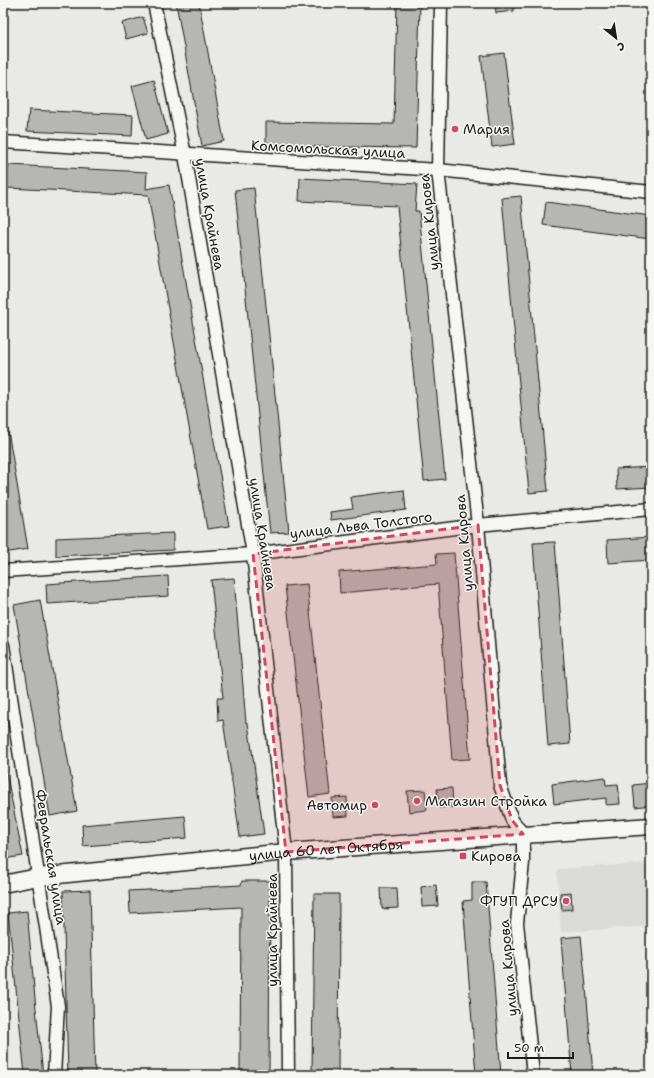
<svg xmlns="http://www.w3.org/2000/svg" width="654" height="1078" font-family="'Shantell Sans',sans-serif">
<rect width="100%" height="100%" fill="#e9e9e5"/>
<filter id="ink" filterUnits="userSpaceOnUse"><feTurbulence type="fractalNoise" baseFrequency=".025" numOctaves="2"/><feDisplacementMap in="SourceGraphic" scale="8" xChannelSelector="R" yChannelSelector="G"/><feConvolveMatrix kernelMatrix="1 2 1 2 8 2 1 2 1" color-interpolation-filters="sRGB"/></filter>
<g filter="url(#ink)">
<polygon fill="#dadad6" points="651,863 651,926 561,932 557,869"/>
<g fill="#b6b6b3" stroke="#1c1c1c">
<polygon points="176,3 199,3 224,141 202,146"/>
<polygon points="397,3 420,3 416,148 266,146 266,122 394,124"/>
<polygon points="495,3 514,3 514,11 496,13"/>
<polygon points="143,17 148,33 126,39 122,23"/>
<polygon points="504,53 515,144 492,147 481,56"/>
<polygon points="154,80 168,134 146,140 132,86"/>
<polygon points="29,110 133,115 132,136 27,131"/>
<polygon points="8,165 147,172 146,189 169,185 229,526 207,529 148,195 7,188"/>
<polygon points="300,178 417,184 415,211 419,211 445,479 424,481 397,206 299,201"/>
<polygon points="254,188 289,532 270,533 235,190"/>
<polygon points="521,196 548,491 529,493 502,198"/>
<polygon points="546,202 651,216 651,239 543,225"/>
<polygon points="7,425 28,549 4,553 3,426"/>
<polygon points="651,467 651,487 617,489 616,469"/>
<polygon points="404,490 406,510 331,520 330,512 353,509 351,497"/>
<polygon points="173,533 173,550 56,556 56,538"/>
<polygon points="651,537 651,560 608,563 607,540"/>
<polygon points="555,542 570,744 548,746 533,543"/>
<polygon points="454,553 470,759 452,760 438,584 340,593 339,572 437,564 436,554"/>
<polygon points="168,576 169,596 47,604 46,584"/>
<polygon points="234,578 246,723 248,723 264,834 240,837 223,720 218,721 217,698 223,698 211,580"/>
<polygon points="307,584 330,794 309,797 285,586"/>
<polygon points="40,600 77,811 50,816 14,605"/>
<polygon points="3,772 6,772 23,856 3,859"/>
<polygon points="605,777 606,785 618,784 620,804 606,805 606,798 554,804 552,784"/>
<polygon points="651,783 651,805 635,807 633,785"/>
<polygon points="452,788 453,807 439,808 437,789"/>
<polygon points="425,790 427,810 409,812 407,791"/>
<polygon points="347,797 348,816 333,817 332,798"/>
<polygon points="185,816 187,838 83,846 82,825"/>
<polygon points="242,881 270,881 269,1075 240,1075 241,907 130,913 129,891 241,885"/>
<polygon points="472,882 486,882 501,1075 476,1075 463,901 472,900"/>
<polygon points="436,885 438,906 422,907 421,887"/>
<polygon points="381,888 397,888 398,908 382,909"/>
<polygon points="90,890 95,1075 68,1075 63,891"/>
<polygon points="571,892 572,909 562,910 560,893"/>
<polygon points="314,894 339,894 338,1075 312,1075"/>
<polygon points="27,911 35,999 43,1075 25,1075 10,931 8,913"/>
<polygon points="581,936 586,987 593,1075 572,1075 565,989 561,938"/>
</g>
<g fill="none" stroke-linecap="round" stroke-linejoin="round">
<defs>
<g id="minor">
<polyline points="154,3 185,155 253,554 286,852 288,1075"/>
<polyline points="441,3 438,170 478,525 500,785 512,820 523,834 523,862 517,923 533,1075"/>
<polyline points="3,142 438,170 651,192"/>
<polyline points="3,571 253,554 478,525 651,509"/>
<polyline points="3,645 58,1006 54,1075"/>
</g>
<g id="major">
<path id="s1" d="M 3,884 L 38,877 L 286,852 L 651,826"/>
</g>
</defs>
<use href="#minor" stroke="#1c1c1c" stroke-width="15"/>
<use href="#major" stroke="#1c1c1c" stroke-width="19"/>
<use href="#minor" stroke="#f6f6f2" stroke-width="12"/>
<use href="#major" stroke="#f6f6f2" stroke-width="16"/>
</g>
</g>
<path fill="#d1495b" fill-opacity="0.2" stroke="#d1495b" stroke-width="3" stroke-dasharray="8 5" stroke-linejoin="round" d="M 478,525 L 500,785 L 512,820 L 523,834 L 286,852 L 253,554 Z"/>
<g fill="#d1495b" stroke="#f6f6f2" stroke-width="1.5">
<circle cx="455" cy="129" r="4"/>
<circle cx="417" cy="801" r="4"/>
<circle cx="375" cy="805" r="4"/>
<rect x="459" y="852" width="8" height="8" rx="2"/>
<circle cx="566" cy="901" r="4"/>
</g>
<g text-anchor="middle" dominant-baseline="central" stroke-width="3" stroke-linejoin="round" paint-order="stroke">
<g font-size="14" fill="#1c1c1c" stroke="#f6f6f2" text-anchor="start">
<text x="463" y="129">Мария</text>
<text x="425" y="801">Магазин Стройка</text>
<text x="367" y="805" text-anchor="end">Автомир</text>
<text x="471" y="856">Кирова</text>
<text x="558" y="901" text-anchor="end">ФГУП ДРСУ</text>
</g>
<g font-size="14" fill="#1c1c1c" stroke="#f6f6f2">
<text transform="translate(328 149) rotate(3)">Комсомольская улица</text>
<text transform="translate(210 214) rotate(80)">улица Крайнева</text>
<text transform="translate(429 222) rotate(-96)">улица Кирова</text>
<text transform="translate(361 525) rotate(-7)">улица Льва Толстого</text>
<text transform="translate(263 534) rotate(81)">улица Крайнева</text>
<text transform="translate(464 543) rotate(-95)">улица Кирова</text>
<text stroke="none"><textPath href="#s1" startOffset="325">улица 60 лет Октября</textPath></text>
<text transform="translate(51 857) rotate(81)">Февральская улица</text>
<text transform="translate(272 930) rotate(-90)">улица Крайнева</text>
<text transform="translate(508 968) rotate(-95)">улица Кирова</text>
</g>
</g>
<rect width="654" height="1078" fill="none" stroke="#f6f6f2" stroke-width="16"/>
<rect x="8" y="8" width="638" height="1062" fill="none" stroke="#1c1c1c" stroke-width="1.5" filter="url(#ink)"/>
<g transform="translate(616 38) rotate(150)" stroke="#f6f6f2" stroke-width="3" paint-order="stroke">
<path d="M0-3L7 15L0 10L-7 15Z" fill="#1c1c1c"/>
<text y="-6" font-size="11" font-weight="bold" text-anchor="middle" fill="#1c1c1c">С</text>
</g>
<path d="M508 1052v6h65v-6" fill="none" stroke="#1c1c1c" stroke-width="2"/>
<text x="514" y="1052" font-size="12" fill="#1c1c1c" stroke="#f6f6f2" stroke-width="3" paint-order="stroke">50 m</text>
</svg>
